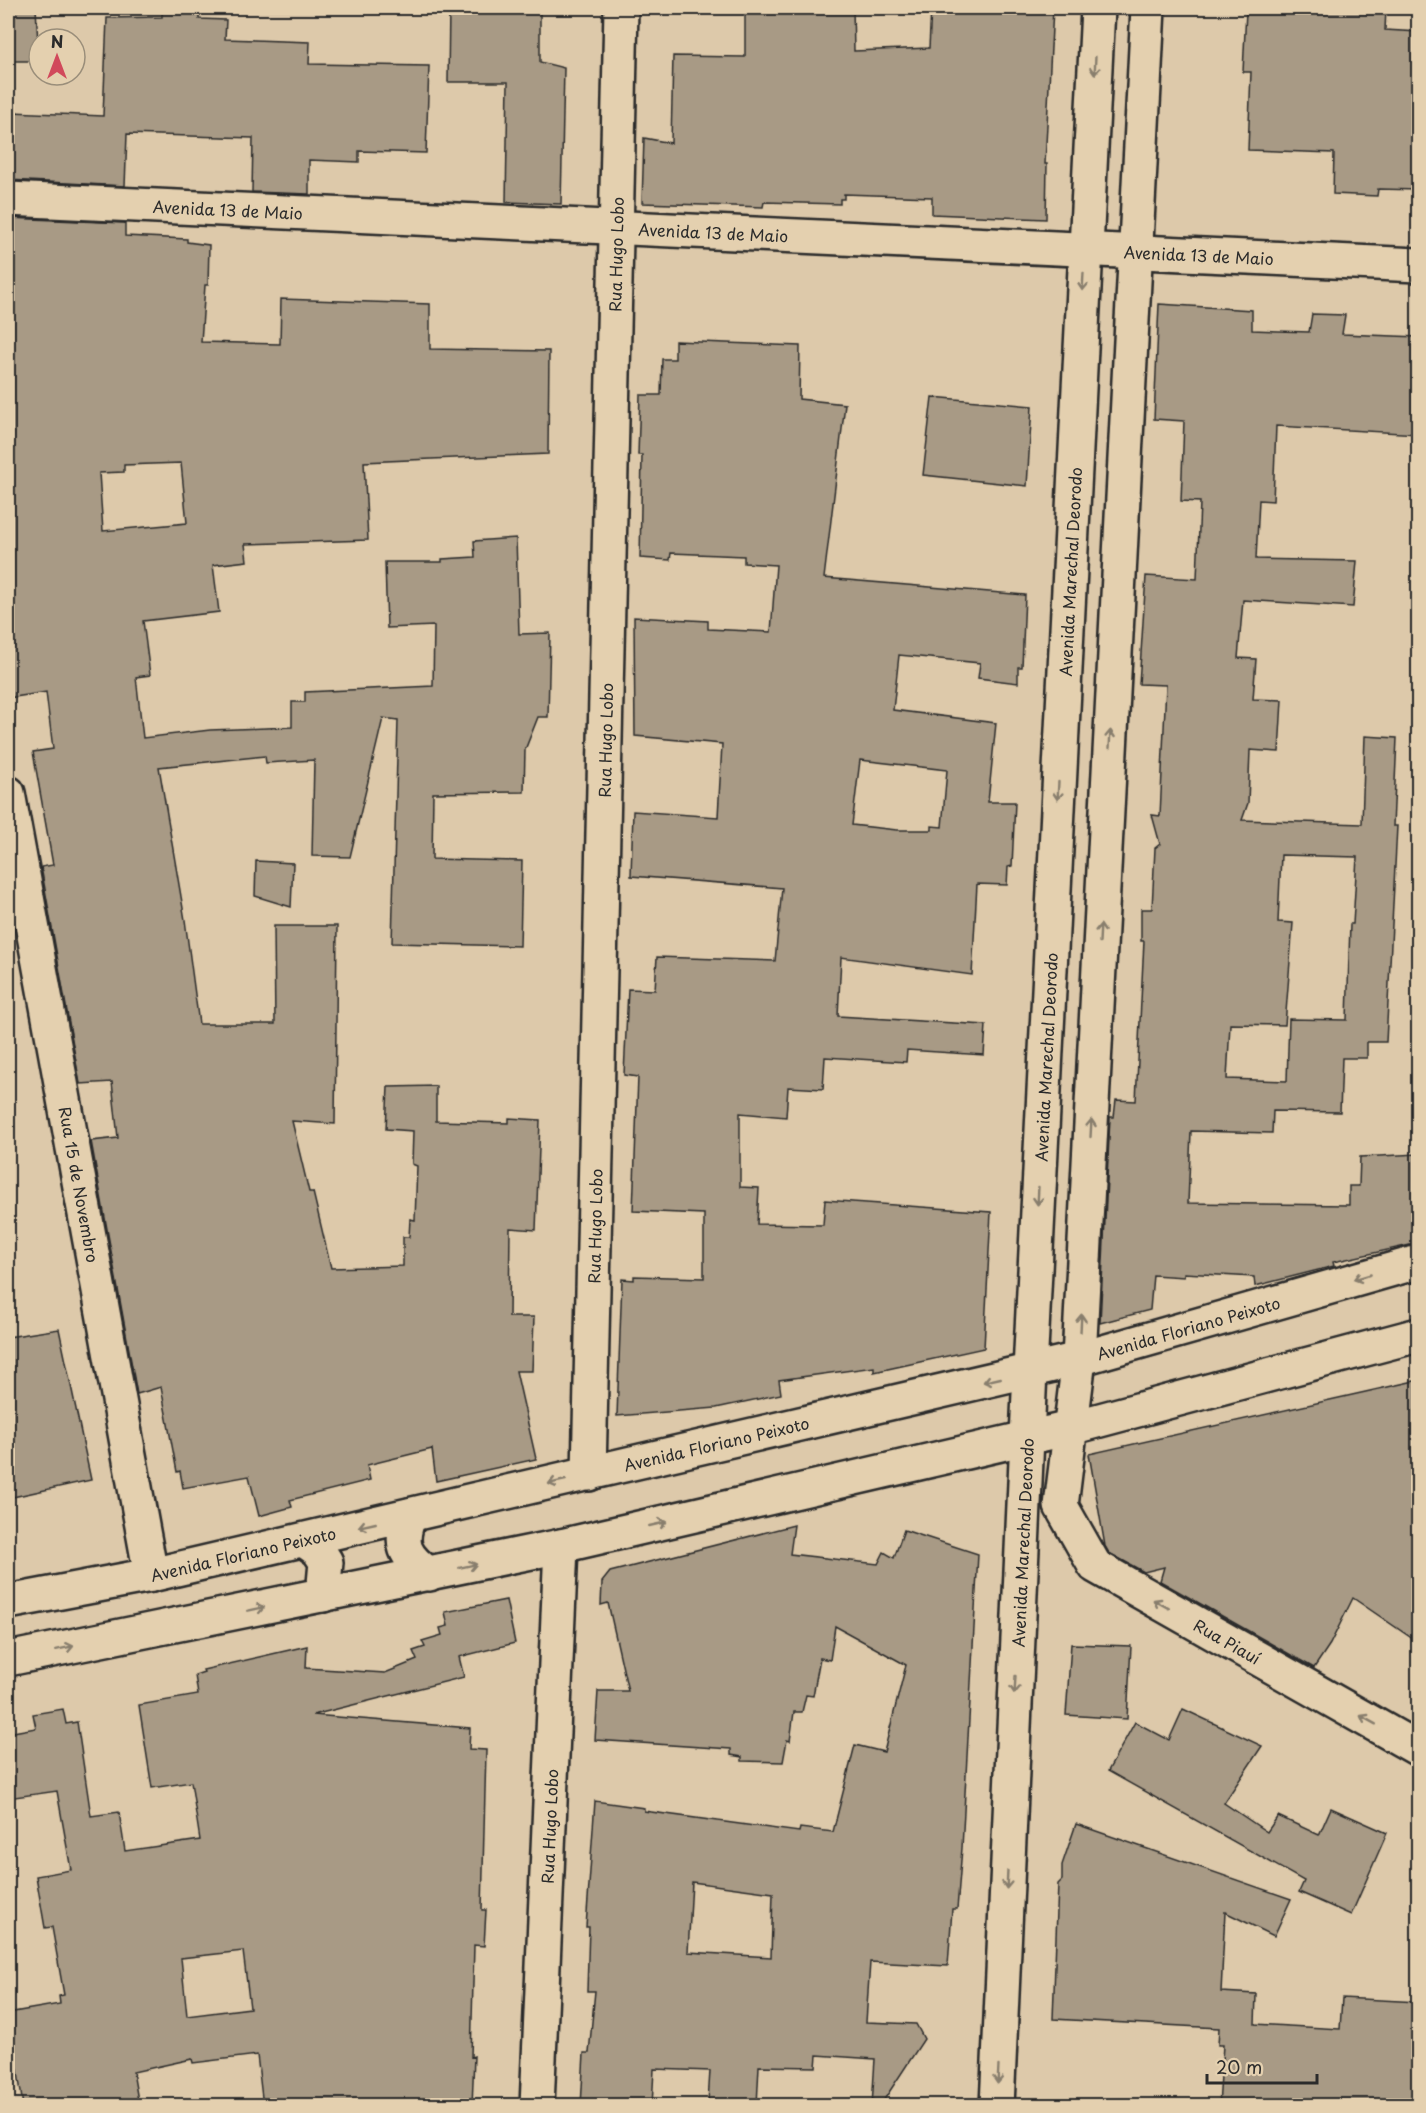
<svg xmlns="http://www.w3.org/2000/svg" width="1426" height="2113" font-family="'Playpen Sans',sans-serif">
<rect width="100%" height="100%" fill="#ddc9aa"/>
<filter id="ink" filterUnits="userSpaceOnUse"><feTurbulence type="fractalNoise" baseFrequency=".0167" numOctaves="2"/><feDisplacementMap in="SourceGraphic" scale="12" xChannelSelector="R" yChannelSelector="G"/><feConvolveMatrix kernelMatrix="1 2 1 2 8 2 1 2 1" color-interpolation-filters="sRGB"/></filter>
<g filter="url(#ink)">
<g fill="#a89a85" stroke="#2b2b2b" stroke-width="1.5" fill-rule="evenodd">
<polygon points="8,8 36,8 39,61 8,61"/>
<polygon points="162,8 199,8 199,19 226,20 225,39 310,42 309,64 429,66 426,153 359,151 359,162 309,160 309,194 252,192 253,138 127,134 125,186 8,180 8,147 12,147 12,112 103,116 107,18 162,17"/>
<polygon points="449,8 540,8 540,62 564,68 561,204 506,202 508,82 448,82"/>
<polygon points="745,8 853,8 854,51 929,48 931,8 1053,8 1045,164 1047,164 1046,219 932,214 932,197 844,194 844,199 840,199 840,204 764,202 763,207 642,203 644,138 671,143 673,56 745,57"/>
<polygon points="1251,8 1386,8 1385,30 1419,32 1419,190 1378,189 1377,196 1333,194 1334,153 1248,150 1251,72 1243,72 1246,11 1251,12"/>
<path d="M 8,218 L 125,223 L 125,236 L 187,239 L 187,242 L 209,245 L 208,285 L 205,285 L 201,342 L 280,344 L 281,299 L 430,304 L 430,349 L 549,351 L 548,454 L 364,462 L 368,540 L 245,544 L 247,561 L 213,565 L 219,612 L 143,621 L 150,675 L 136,677 L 143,738 L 210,730 L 292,727 L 292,702 L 305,702 L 305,692 L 433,686 L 434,626 L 387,628 L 385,562 L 442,562 L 442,559 L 475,557 L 474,541 L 516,538 L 519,634 L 550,633 L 548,717 L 538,717 L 525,750 L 524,792 L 433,793 L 432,859 L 522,861 L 520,946 L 392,943 L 398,720 L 383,718 L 350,857 L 312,856 L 314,760 L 266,763 L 265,756 L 159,767 L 185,920 L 199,1024 L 275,1024 L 274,926 L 337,926 L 335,1124 L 292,1121 L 309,1192 L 313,1192 L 331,1268 L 403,1266 L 403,1237 L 409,1237 L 410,1219 L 415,1220 L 417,1166 L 412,1164 L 413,1131 L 386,1129 L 388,1087 L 436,1086 L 436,1121 L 509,1123 L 509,1118 L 540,1120 L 536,1230 L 510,1228 L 509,1317 L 534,1317 L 532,1371 L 516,1371 L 536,1459 L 436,1481 L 432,1449 L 367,1465 L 370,1480 L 290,1500 L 292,1507 L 259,1516 L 249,1476 L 183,1488 L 180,1471 L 177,1472 L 161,1387 L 137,1394 L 91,1141 L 118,1138 L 112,1082 L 80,1084 L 41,867 L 53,865 L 33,752 L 53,749 L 46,692 L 8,698 ZM 181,463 L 187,523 L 103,531 L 99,473 L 124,472 L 124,465 Z"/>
<path d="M 1159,304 L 1252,310 L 1252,330 L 1309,332 L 1312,314 L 1345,315 L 1342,334 L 1419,337 L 1419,434 L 1276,426 L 1273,501 L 1259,500 L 1256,559 L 1357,561 L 1353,607 L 1243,600 L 1238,658 L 1256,659 L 1253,699 L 1282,700 L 1279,752 L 1250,750 L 1248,803 L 1242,820 L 1362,824 L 1365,736 L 1397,738 L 1393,826 L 1397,826 L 1386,1042 L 1367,1042 L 1367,1058 L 1342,1058 L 1340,1112 L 1273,1111 L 1272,1133 L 1191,1131 L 1188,1203 L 1349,1205 L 1349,1186 L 1359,1186 L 1360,1157 L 1419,1154 L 1419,1243 L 1333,1262 L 1334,1266 L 1255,1286 L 1254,1277 L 1184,1273 L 1184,1277 L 1153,1275 L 1150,1310 L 1100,1323 L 1110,1117 L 1114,1117 L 1116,1100 L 1136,1101 L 1144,941 L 1141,941 L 1141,909 L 1152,909 L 1155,848 L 1160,844 L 1152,815 L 1160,816 L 1166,685 L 1139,684 L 1146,576 L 1197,579 L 1200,502 L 1181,501 L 1184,421 L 1154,419 ZM 1281,855 L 1357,857 L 1353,924 L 1350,924 L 1347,1020 L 1289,1019 L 1287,1081 L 1227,1079 L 1230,1024 L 1285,1025 L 1293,923 L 1278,922 Z"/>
<path d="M 675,341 L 800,346 L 799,399 L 845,404 L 824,578 L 1025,595 L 1022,667 L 1018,667 L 1018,683 L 978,678 L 980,663 L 899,655 L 893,710 L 996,723 L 988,802 L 1015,802 L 1012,866 L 1008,867 L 1007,885 L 977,884 L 972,975 L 841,957 L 838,1016 L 986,1025 L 984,1055 L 907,1050 L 906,1062 L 825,1057 L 823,1089 L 788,1087 L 786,1117 L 740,1113 L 740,1187 L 759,1188 L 757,1224 L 823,1225 L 825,1200 L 991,1212 L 984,1348 L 874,1372 L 874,1367 L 779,1380 L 781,1394 L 716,1408 L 617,1416 L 622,1279 L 634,1280 L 634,1276 L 704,1278 L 704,1214 L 633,1211 L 638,1077 L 624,1075 L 628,989 L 655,990 L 657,957 L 775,961 L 782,888 L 631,876 L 633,811 L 718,817 L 722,744 L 635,736 L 634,617 L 708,621 L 708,629 L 771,632 L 776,565 L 744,563 L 744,556 L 671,553 L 670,560 L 640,558 L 642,455 L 638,455 L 640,395 L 661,395 L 662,359 L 675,359 ZM 860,760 L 947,770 L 942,827 L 932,826 L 932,830 L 897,830 L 852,825 Z"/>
<polygon points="932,397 1032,406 1027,486 923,475"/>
<polygon points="256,861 293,863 291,907 255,896"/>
<polygon points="59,1329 91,1480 8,1498 8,1337"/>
<polygon points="1419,1380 1419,1643 1353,1598 1330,1644 1314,1668 1160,1581 1164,1567 1144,1572 1109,1553 1105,1546 1089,1454"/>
<path d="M 794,1525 L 790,1554 L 878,1564 L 884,1552 L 894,1558 L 904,1530 L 978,1554 L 962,1848 L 957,1909 L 952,1909 L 948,1966 L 870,1962 L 866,2022 L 916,2024 L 924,2039 L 880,2106 L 872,2106 L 875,2059 L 817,2055 L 816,2067 L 759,2066 L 757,2105 L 708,2102 L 710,2071 L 654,2069 L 652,2106 L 581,2106 L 584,2053 L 589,2053 L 595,1991 L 587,1991 L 589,1927 L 586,1927 L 595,1801 L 644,1808 L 644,1811 L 799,1832 L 800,1828 L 833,1832 L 855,1745 L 884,1752 L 906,1665 L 835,1626 L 830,1660 L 820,1658 L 813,1696 L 806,1695 L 802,1712 L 794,1712 L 790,1741 L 787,1740 L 783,1762 L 742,1761 L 742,1757 L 731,1755 L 731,1749 L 595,1740 L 598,1691 L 628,1691 L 608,1603 L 601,1605 L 602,1582 L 610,1572 ZM 692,1882 L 773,1893 L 771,1957 L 688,1952 Z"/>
<path d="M 506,1600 L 515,1643 L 459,1657 L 464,1677 L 313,1715 L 470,1728 L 469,1749 L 486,1750 L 482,1910 L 486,1910 L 484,1946 L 474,1945 L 471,2057 L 474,2056 L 472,2106 L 263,2106 L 257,2055 L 193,2063 L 192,2059 L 133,2072 L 139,2106 L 23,2106 L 15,2052 L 8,2053 L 8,2013 L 60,2004 L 59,1996 L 64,1995 L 52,1927 L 45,1928 L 36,1876 L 71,1870 L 57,1791 L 8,1798 L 8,1733 L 36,1728 L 33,1714 L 63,1709 L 66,1724 L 77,1722 L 91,1816 L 119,1812 L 125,1851 L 200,1840 L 191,1782 L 152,1788 L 139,1705 L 198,1695 L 195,1675 L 204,1672 L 203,1670 L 307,1646 L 306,1668 L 385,1673 L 417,1660 L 413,1651 L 425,1647 L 422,1641 L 442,1635 L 440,1628 L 448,1626 L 445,1612 ZM 243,1951 L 250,2008 L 187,2016 L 181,1958 Z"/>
<polygon points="1071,1644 1131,1646 1127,1719 1066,1715"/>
<polygon points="1183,1709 1262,1746 1224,1803 1267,1832 1278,1816 1319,1835 1331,1808 1387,1833 1351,1915 1299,1892 1304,1881 1108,1771 1135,1722 1169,1740"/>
<polygon points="1076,1824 1291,1899 1274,1936 1225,1912 1221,1992 1256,1994 1255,2024 1340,2029 1342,1998 1419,2002 1419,2106 1219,2106 1223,2045 1218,2045 1219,2028 1053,2019 1058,1884 1062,1880 1062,1865"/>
</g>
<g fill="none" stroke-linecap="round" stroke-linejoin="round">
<defs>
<g id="minor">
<path id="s1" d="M 1148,8 L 1079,1359 L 1061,1506 L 1095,1566 L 1418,1749"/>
<path id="s2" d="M 8,199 L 1418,265"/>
<path id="s3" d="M 8,793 L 151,1575"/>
<path id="s4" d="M 589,1474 L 621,8"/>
<path id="s5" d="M 537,2106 L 561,1546"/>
<path id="s6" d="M 997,2106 L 1030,1371 L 1098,8"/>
</g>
<g id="tertiary">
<path d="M 410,1515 C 398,1544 404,1556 429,1574"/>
<polyline points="304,1540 319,1551 326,1562 323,1595"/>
<path id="s7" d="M 8,1602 L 151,1575 L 1079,1359 L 1418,1262"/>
<polyline points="8,1659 561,1546 1070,1428 1418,1335"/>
</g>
</defs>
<use href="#minor" stroke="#2b2b2b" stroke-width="38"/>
<use href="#tertiary" stroke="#2b2b2b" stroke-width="38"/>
<use href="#minor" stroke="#e4d0af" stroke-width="33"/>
<use href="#tertiary" stroke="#e4d0af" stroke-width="33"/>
</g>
<defs><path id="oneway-shaft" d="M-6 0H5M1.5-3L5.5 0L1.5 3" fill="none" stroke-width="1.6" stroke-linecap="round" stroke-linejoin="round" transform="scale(1.5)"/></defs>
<g stroke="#887e6d">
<use href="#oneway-shaft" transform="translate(1095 66) rotate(93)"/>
<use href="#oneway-shaft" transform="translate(1083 282) rotate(93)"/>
<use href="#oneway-shaft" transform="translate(1110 739) rotate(-87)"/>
<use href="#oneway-shaft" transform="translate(1058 791) rotate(93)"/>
<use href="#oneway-shaft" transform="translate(1100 933) rotate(-87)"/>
<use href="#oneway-shaft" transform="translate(1091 1128) rotate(-87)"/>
<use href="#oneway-shaft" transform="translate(1038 1196) rotate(93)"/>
<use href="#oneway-shaft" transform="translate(1362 1277) rotate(164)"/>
<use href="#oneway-shaft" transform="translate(1081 1323) rotate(-87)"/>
<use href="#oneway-shaft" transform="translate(992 1380) rotate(167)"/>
<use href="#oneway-shaft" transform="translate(557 1482) rotate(167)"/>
<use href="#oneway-shaft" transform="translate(658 1524) rotate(-13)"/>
<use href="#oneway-shaft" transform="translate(367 1525) rotate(167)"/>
<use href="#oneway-shaft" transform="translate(468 1566) rotate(-12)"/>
<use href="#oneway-shaft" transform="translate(1161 1604) rotate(-151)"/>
<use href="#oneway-shaft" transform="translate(256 1609) rotate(-12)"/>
<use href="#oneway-shaft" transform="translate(65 1648) rotate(-12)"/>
<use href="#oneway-shaft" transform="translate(1015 1685) rotate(93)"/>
<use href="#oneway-shaft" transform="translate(1368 1720) rotate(-151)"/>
<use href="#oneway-shaft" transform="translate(1007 1880) rotate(93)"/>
<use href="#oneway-shaft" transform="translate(998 2075) rotate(93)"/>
</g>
</g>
<g text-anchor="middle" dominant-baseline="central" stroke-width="4.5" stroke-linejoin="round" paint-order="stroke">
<g font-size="16" fill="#2b2b2b" stroke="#e4d0af">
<text stroke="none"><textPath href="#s2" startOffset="220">Avenida 13 de Maio</textPath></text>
<text stroke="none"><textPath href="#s2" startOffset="706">Avenida 13 de Maio</textPath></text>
<text stroke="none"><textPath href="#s2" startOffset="1192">Avenida 13 de Maio</textPath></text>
<text stroke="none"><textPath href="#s4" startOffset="1220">Rua Hugo Lobo</textPath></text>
<text stroke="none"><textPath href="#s6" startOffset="1536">Avenida Marechal Deorodo</textPath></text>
<text stroke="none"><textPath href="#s4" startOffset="734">Rua Hugo Lobo</textPath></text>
<text stroke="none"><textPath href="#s6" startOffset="1050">Avenida Marechal Deorodo</textPath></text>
<text stroke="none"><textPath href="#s3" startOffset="398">Rua 15 de Novembro</textPath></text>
<text stroke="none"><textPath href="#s4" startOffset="248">Rua Hugo Lobo</textPath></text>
<text stroke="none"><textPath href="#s7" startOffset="1212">Avenida Floriano Peixoto</textPath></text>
<text stroke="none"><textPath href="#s7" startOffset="726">Avenida Floriano Peixoto</textPath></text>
<text stroke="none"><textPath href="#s6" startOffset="564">Avenida Marechal Deorodo</textPath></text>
<text stroke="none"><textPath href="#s7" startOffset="240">Avenida Floriano Peixoto</textPath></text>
<text stroke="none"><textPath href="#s1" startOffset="1722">Rua Piauí</textPath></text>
<text stroke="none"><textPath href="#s5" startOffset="280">Rua Hugo Lobo</textPath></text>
</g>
</g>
<rect width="1426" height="2113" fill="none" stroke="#e4d0af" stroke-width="30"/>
<rect x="15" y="15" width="1396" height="2083" fill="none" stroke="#2b2b2b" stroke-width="2" filter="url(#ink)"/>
<g transform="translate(57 57)"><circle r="28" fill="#e4d0af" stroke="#9a8e7a" stroke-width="1.5"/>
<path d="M0-4.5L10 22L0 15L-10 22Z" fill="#d1495b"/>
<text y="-9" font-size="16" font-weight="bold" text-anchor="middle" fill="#2b2b2b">N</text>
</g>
<path d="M1207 2074v9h110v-9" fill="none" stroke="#2b2b2b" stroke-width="3"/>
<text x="1216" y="2074" font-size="18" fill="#2b2b2b" stroke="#e4d0af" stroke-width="4.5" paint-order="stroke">20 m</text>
</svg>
